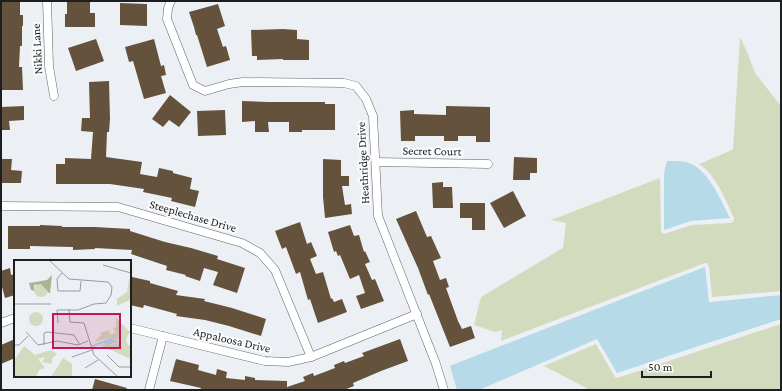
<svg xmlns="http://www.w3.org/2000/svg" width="782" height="391" font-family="'Crimson Pro',serif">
<rect width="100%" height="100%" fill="#ecf0f4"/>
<g fill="#d3dbbe">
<path d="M 740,37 L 748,54 L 755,73 L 781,106 L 781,291 L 712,297 L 709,267 L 707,263 L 705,263 L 501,341 L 502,330 L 495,332 L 474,325 L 481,297 L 563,248 L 566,223 L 551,220 L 660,178 L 661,231 L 662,233 L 664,234 L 692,225 L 731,223 L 733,222 L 734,218 C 725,199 717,176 699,164 L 730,151 L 733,149 Z"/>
<polygon points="781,324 781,390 590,390 544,366 596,344 615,377 617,378"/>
</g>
<g fill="#b6dae7">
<path d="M 667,161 C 674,161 683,161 689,163 C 708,169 722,202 730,218 L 691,221 L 664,230 L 664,173 Z"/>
<polygon points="705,267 709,302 781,295 781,319 617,373 597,339 479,390 457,390 450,366 452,365"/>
</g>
<g fill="#65523c">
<polygon points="67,1 90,1 90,13 95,13 95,27 65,27 65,14 67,14"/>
<polygon points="1,2 20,2 20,15 23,15 23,26 22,26 22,46 20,46 19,67 22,67 23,90 2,90 1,84"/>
<polygon points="120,3 147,4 147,26 120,25"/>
<polygon points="218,4 225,26 217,29 223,47 226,46 230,60 207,67 197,35 196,35 194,27 196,27 194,27 189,12"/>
<polygon points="283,29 297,30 297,39 309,40 309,60 283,60 283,59 257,60 257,56 252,56 251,30"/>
<polygon points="96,39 104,61 76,71 68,48"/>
<polygon points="154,39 161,66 164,65 166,75 161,76 166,93 144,99 133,61 129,62 125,47"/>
<polygon points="109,81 110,119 109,132 107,132 106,157 142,162 140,174 157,177 159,168 173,171 173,173 192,178 190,189 199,191 195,207 171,201 172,198 143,192 144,189 110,184 56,184 56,164 65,164 65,158 91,159 93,132 81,131 82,118 90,118 89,82"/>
<polygon points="170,95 191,112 179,127 169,120 163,127 152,119"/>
<polygon points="242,101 268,102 325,102 325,104 335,104 335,130 302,130 302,132 289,132 289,122 268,122 269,132 255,132 255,121 242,122"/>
<polygon points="24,106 24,120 9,121 10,130 1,130 1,107"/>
<polygon points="446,106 490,107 490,142 476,142 476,136 458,136 458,141 444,141 444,136 415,136 415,141 401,141 400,111 414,110 414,114 446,115"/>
<polygon points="225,110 226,135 198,136 197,111"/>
<polygon points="514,157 537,158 537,173 530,173 530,180 513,180"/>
<polygon points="1,159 12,159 11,170 22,171 21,183 1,183"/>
<polygon points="323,159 341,160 341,176 349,176 349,186 342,186 345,205 351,204 352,214 325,218 323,197"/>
<polygon points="443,182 443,187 452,187 453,208 433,208 432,183"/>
<polygon points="513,191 526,216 504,228 490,203"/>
<polygon points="460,203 485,203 485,230 472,230 472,218 460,218"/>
<polygon points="416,211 427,237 431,236 441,258 433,261 440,280 446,278 449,287 446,288 458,321 462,329 471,326 475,338 450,347 429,294 428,295 418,268 396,219"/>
<polygon points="300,222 307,244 311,242 317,256 310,259 316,274 323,272 331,299 332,298 334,302 342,299 347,312 318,323 310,299 308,300 300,272 296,274 286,247 282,249 275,231"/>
<polygon points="40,225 62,226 62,227 95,227 130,229 130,231 165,242 191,248 218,256 217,259 245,268 237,293 213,285 218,272 204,268 200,281 185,276 186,275 166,270 167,266 131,254 132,250 95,248 95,249 73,250 73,247 30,246 30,249 8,249 8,226 40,226"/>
<polygon points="350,225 354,236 359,235 364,252 365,251 370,262 365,264 372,280 375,279 384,301 361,309 356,296 365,293 359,275 350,279 340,255 338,256 336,251 334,252 328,232"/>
<polygon points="10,268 11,275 15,274 15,295 5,298 1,283 1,271"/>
<polygon points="132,277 150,281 150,283 178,291 176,295 205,299 204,301 232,308 266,319 261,336 229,326 205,320 176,316 177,314 144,305 143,308 130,305 130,281 131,281"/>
<polygon points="15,339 15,358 1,364 1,345"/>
<polygon points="400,339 408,361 381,371 353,383 354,386 344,390 200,390 201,388 170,381 176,359 199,365 198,370 216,375 217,369 227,372 226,378 245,380 245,376 255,378 255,380 287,381 287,387 305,381 303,377 313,373 314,376 335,368 334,365 344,361 345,363 364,356 362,353"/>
<polygon points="95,379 127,388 126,390 92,390"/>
</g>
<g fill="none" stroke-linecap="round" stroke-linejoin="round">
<defs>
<g id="street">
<polyline points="47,1 49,66 54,96"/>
<polyline points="171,1 168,8 167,19 193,85 205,91 229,84 243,82 344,83 356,86 366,99 373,116 378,216 436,364 444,390"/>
<polyline points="376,162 488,164"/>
<polyline points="1,206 118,207 242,243 260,253 275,270 311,357"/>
<polyline points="1,323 15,318"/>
<polyline points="130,328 265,361 288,362 311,357 417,314"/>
<polyline points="149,390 163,336"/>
</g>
</defs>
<use href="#street" stroke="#616568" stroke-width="9"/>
<use href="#street" stroke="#fff" stroke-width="8"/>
</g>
<g text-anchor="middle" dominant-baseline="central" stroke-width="4" stroke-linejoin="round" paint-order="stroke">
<g font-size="12" fill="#1d1e1f" stroke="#fbfdfe">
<text transform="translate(37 49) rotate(-93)">Nikki Lane</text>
<text transform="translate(432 151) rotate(1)">Secret Court</text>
<text transform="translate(363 163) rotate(-93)">Heathridge Drive</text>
<text transform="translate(193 216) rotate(16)">Steeplechase Drive</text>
<text transform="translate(232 340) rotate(13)">Appaloosa Drive</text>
</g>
</g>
<g transform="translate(14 260)">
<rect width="117" height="117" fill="#ecf0f4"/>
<path d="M 115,19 L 117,19 L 116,40 L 103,46 L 103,39 L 113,32 ZM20 30a7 7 0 1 1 14 0a7 7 0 1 1-14 0ZM15 59a7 7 0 1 1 14 0a7 7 0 1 1-14 0ZM 102,58 L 116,72 L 112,79 L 114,85 L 117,86 L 117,99 L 86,85 L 90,84 L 92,86 L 106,82 L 106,79 L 100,80 L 99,77 L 80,82 L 87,75 L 86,73 L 95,70 L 96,74 L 102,73 L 99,68 L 102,67 ZM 10,86 L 21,95 L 37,90 L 43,94 L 38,98 L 38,104 L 28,102 L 31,97 L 24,99 L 31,108 L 25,110 L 22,117 L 0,117 L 1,99 ZM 49,98 L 58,104 L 58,117 L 37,117 Z" fill="#d3dbbe"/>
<path d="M 38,15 L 36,34 L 27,24 L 20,25 L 20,31 L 17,30 L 15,23 L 33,20 Z" fill="#aab395"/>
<path d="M 99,77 L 100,80 L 106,81 L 92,86 L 90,83 L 80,87 L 80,92 L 78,85 Z" fill="#b6dae7"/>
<path fill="none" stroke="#999c9f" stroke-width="1" d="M 35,0 L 55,19 L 94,22 L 98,27 L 97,35 L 92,43 L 80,44 L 64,50 L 43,50 L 44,63M 89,5 L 117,13M 48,13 L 43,19 L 44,31 L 66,31 L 67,21M 0,44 L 37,44M 55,49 L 56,62 L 70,63 L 80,95 L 104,117M 12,72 L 24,85 L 43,81 L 64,85 L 74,81M 0,85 L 5,85 L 14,76M 30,85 L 30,73 L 33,72 L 60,75 L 66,85M 93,95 L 105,107 L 117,107M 58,97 L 78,90M 71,108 L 84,100"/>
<path fill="#c2185b" fill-opacity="0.15" stroke="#c2185b" stroke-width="2" d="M 39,54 L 106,54 L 106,88 L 39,88 Z"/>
<rect width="117" height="117" fill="none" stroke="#1d1e1f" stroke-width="2"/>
</g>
<rect width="782" height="391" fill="none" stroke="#1d1e1f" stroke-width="4"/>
<path d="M642 371v6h69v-6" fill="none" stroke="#1d1e1f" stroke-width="2"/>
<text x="648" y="371" font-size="12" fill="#1d1e1f" stroke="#fbfdfe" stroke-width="3" paint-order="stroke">50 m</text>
</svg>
